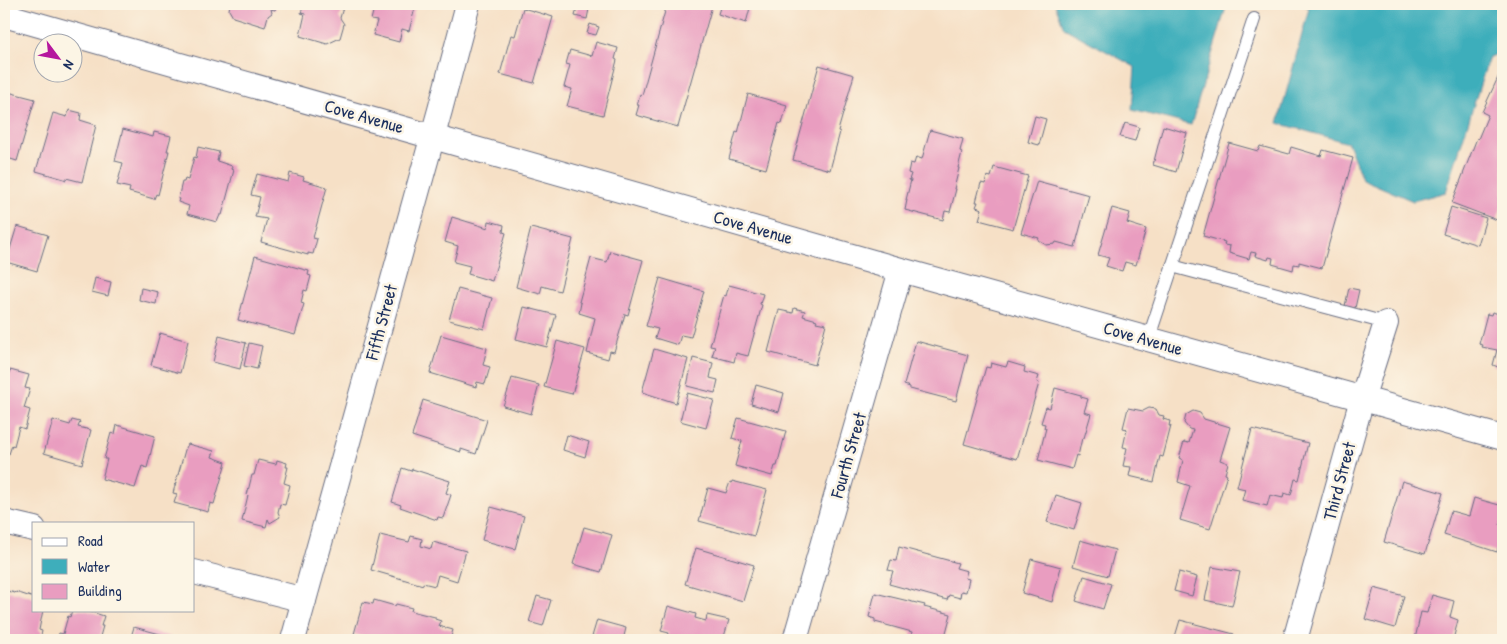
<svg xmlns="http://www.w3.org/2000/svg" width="1507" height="644" font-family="'Patrick Hand',sans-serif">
<rect width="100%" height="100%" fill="#fcf5e5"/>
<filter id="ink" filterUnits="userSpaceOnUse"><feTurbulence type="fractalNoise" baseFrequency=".02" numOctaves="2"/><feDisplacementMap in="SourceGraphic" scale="10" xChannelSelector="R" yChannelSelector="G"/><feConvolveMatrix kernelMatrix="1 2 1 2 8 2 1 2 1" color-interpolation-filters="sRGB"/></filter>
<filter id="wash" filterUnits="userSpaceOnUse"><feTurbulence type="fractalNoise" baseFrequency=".0096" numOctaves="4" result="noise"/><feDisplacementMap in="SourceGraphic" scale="20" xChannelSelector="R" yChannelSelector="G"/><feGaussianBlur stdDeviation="1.12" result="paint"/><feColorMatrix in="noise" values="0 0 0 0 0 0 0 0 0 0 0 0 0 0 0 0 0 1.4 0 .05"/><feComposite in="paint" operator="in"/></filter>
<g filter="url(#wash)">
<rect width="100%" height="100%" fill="#f6e0c6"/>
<g fill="#3eaebb" stroke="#2c6e8c">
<polygon points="1055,4 1227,4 1191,125 1132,110 1135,67 1064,28"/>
<polygon points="1302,4 1503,4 1503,52 1489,57 1446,192 1413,201 1362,179 1348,143 1278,123 1309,8"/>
</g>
<g id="blocks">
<g fill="#e99dc0">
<polygon points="230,4 277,4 275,10 271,9 272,13 268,16 265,27 233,17 229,10"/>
<polygon points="304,4 344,4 340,18 344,24 340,38 327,44 300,36 305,14 301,13"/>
<polygon points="375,4 416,4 409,31 402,29 399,42 373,35 377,21 371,20"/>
<polygon points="578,4 590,4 587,19 575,16"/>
<polygon points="667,4 703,4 712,6 678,127 636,115 639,105 637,105 640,94 642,95"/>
<polygon points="721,4 751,4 746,23 718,14"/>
<polygon points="523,8 553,17 534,83 500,74 511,35 515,36"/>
<polygon points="590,24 599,27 596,35 587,33"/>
<polygon points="596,42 618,48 615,59 617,60 603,115 567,106 572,89 564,87 570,65 566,64 570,50 592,56"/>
<polygon points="819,65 854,75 838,131 840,132 830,170 793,160"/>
<polygon points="1501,71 1503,72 1503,203 1497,220 1452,203 1477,138 1478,139 1488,115 1482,112"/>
<polygon points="4,91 35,99 17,161 4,157"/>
<polygon points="748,94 787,105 782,124 779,123 766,169 729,159 736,132 738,133"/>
<polygon points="69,110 81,113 80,120 96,125 82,182 66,178 66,180 64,179 36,171 53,113 67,117"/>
<polygon points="1035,116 1046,119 1039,145 1028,142"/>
<polygon points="1125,123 1139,127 1135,141 1120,137"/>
<polygon points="1163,126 1187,133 1176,172 1153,165"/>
<polygon points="123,129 153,137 154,132 171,136 167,151 169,151 158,195 156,194 154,199 129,192 130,188 117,185 123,163 115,161"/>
<polygon points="930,130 963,139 960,151 962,152 958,168 959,168 954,189 956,189 950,212 945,211 943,220 905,210 907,200 906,200 911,180 909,180 911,174 908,173 910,163 914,164 916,157 922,159"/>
<polygon points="1229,143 1258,151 1260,146 1289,154 1291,147 1321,156 1323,150 1353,158 1322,268 1299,262 1299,265 1294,264 1293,270 1272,264 1273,258 1269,257 1268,260 1255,256 1256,253 1251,252 1249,259 1229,253 1230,246 1224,245 1225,242 1203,236"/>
<polygon points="198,147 219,152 217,161 232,166 231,169 234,170 222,215 220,215 217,222 187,214 189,206 178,202 179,199 178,199 182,182 184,182 185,179 188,180 194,157 196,158"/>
<polygon points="994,167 1028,176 1013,229 979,220 982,209 976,207 978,202 976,202 981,183 985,184 987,176 991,177"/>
<polygon points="290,173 304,177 303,180 327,187 313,238 317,239 313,254 308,253 308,255 261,242 267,219 255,217 260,197 251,195 257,174 288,182"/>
<polygon points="1037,181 1089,195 1075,247 1056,242 1055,244 1046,245 1038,240 1039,238 1021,233"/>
<polygon points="1451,207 1486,218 1478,245 1443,234"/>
<polygon points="1112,208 1130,213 1127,223 1146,229 1136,265 1125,262 1122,271 1106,266 1109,258 1098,255"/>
<polygon points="452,217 488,228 489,221 504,225 503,232 506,233 492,281 468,274 470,266 454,262 458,246 445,242"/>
<polygon points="17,226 48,235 37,271 6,262"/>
<polygon points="531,228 573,239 560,291 542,286 540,294 516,287"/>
<polygon points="610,251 643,260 628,315 625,314 614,352 610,351 608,359 587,353 595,318 579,313 581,303 579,302 591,258 607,262"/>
<polygon points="255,256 309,271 308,275 311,276 307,291 304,290 301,303 304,304 295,335 238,320"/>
<polygon points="95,278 111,282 108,296 92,292"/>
<polygon points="660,278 704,291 691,337 681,335 678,345 655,338 658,329 646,326"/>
<polygon points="729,285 763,294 760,304 762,305 748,356 736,353 734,362 712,356 715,347 710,346 724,295 726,296"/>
<polygon points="141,288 158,292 156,304 139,300"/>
<polygon points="1349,288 1359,290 1355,308 1345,306"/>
<polygon points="458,289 492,298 484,329 449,320"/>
<polygon points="524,307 556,315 547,347 516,339"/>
<polygon points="794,308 805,311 803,316 817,320 816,322 826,324 815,365 768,352 779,310 793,313"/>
<polygon points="1492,312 1503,315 1503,369 1493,365 1497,350 1482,347 1483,345 1479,344 1487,314 1491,315"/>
<polygon points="160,333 188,341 180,373 151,365"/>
<polygon points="441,335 487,348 483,365 490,367 485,384 477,382 476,387 430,373"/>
<polygon points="219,336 246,343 240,369 213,362"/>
<polygon points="557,341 585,349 572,394 544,387"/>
<polygon points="916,341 968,355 956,401 910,389 910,387 904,385"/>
<polygon points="249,343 262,346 257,369 244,366"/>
<polygon points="654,349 688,359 676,403 642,392"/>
<polygon points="693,358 713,363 710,378 718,380 715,393 687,386"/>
<polygon points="1008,362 1025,367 1024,372 1039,376 1037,382 1039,383 1017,459 964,444 986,367 990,368 991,363 1006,367"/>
<polygon points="10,370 29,375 25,388 30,389 24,408 30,410 25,429 19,427 14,446 12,445 9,454 4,453 4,382 6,382"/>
<polygon points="512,378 539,385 531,414 503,406"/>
<polygon points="756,385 784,393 779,412 751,404"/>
<polygon points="1055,388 1081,395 1081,397 1088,399 1084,412 1091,414 1084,438 1082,438 1078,456 1076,455 1072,469 1038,460 1046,428 1044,428 1045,424 1041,423 1046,407 1050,408"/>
<polygon points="687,393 714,400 706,428 680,421"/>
<polygon points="423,400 487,420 476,454 461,449 461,452 412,436"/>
<polygon points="1128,408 1143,411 1149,408 1156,409 1159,415 1164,416 1163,419 1170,421 1169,426 1171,426 1163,457 1160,456 1154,482 1129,476 1131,467 1123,466 1127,448 1123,447 1127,429 1123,428"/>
<polygon points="1193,411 1200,413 1204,419 1230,427 1220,460 1228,463 1225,474 1227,475 1210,529 1180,520 1190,486 1178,482 1183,460 1179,458 1184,442 1189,443 1193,430 1189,429 1184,423 1186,415"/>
<polygon points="738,418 786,431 777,466 775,466 772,476 735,466 742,441 732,438"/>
<polygon points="53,420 70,425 72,420 80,422 78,427 91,430 82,464 44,453"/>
<polygon points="117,425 155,436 147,468 142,466 135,488 102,479 107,459 104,459 111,433 115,434"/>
<polygon points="1252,429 1308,443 1299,480 1295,479 1291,495 1284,493 1283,498 1270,495 1267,506 1242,500 1245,489 1237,487"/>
<polygon points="567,435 589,442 585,457 563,450"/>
<polygon points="188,444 214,451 212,457 226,462 214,504 210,503 208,512 174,503 177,494 173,493 185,450"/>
<polygon points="258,460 276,464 277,460 287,463 286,467 288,467 284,483 290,485 285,505 280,504 278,512 280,517 270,523 268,519 266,527 242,521 248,495 247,495 252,475 254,475"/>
<polygon points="402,468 411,471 412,469 450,481 446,493 451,495 443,518 438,517 437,520 400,507 401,505 392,502"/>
<polygon points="732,481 767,490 754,536 699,521 708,488 726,493 730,482 732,483"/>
<polygon points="1402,481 1443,493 1425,554 1384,542"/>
<polygon points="1056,495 1082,503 1074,530 1047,522"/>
<polygon points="1474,498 1503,506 1503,513 1500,525 1503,526 1503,530 1497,552 1444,535 1451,511 1469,516"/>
<polygon points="491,507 524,516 515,549 482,540"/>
<polygon points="584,527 612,535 601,572 573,564"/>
<polygon points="380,535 409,542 411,536 422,539 421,546 431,549 433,542 466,551 457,581 438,575 435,586 423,583 423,585 371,570"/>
<polygon points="1080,540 1115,550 1108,576 1073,566"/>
<polygon points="899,547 958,563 956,568 967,571 965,578 969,579 966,592 961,591 960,598 949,595 947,600 889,584 893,571 888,570 891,560 896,561"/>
<polygon points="696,548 754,565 743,601 685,584"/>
<polygon points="1031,559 1061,567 1052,602 1022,593"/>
<polygon points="1212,567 1240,572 1232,606 1205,600"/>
<polygon points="1179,572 1197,577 1192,596 1174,591"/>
<polygon points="1084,576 1111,584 1103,609 1076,601"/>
<polygon points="1374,588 1404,596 1395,628 1365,619"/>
<polygon points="8,591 15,593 16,592 34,598 34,610 43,610 39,630 42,631 40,640 4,640 4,607"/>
<polygon points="875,593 925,605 924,607 951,614 944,640 910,639 912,632 875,622 875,619 869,617"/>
<polygon points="1432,595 1454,601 1450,617 1458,620 1453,640 1415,639 1421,612 1427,613"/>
<polygon points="537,596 551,600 543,626 529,622"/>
<polygon points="374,600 395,606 396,604 412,608 411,611 435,617 435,619 441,621 439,626 453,630 450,640 363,640 364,637 354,634 363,602 373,604"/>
<polygon points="668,606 696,614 695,618 706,621 707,615 729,620 723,640 667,640 669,633 661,631"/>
<polygon points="72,610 85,610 104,616 101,626 103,626 99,640 57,640 59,633 63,634 68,616 70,617"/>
<polygon points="597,620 626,628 623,640 591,640"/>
<polygon points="1180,620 1234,634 1232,640 1174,640"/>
<polygon points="134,627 171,637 170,640 130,640"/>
</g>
</g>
</g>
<g filter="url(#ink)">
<use href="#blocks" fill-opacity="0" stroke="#686d82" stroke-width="1"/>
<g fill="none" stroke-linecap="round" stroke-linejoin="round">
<defs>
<g id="lane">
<polyline points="1172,266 1386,323"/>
<polyline points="1148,340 1254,19"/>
</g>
<g id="street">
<polyline points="4,15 901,270 1503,438"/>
<polyline points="4,522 34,529"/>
<polyline points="194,572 304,600"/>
<polyline points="293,640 440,110 468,4"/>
<polyline points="795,640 901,270"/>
<polyline points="1295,640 1362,399 1386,323"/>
</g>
</defs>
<use href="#lane" stroke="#686d82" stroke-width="14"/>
<use href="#street" stroke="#686d82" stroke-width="26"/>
<use href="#lane" stroke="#fff" stroke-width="12"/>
<use href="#street" stroke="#fff" stroke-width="24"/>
</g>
</g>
<g text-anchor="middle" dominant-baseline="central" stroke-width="5" stroke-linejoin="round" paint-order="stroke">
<g font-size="18" fill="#1b2f5e" stroke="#fcf5e5">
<text transform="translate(364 116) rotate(16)">Cove Avenue</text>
<text transform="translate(753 227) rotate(16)">Cove Avenue</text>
<text transform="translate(381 322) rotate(-75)">Fifth Street</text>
<text transform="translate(1143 338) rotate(16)">Cove Avenue</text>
<text transform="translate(848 455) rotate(-74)">Fourth Street</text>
<text transform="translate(1339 481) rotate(-75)">Third Street</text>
</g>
</g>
<rect width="1507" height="644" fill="none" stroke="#fcf5e5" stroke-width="20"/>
<rect x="32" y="522" width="162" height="90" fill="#fcf5e5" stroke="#a2a6af"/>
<rect x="42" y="538" width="25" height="8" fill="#ffffff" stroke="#a2a6af"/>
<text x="78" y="546" font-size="15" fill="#1b2f5e">Road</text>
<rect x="42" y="559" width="25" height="15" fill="#3eaebb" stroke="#a2a6af"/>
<text x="78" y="572" font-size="15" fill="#1b2f5e">Water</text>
<rect x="42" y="584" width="25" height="15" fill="#e99dc0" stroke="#a2a6af"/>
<text x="78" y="596" font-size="15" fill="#1b2f5e">Building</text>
<g transform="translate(58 58) rotate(122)"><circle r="24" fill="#fcf5e5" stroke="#a2a6af"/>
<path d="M0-4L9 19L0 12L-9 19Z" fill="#b5179e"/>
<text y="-8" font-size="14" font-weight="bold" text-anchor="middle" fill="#1b2f5e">N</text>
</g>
</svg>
